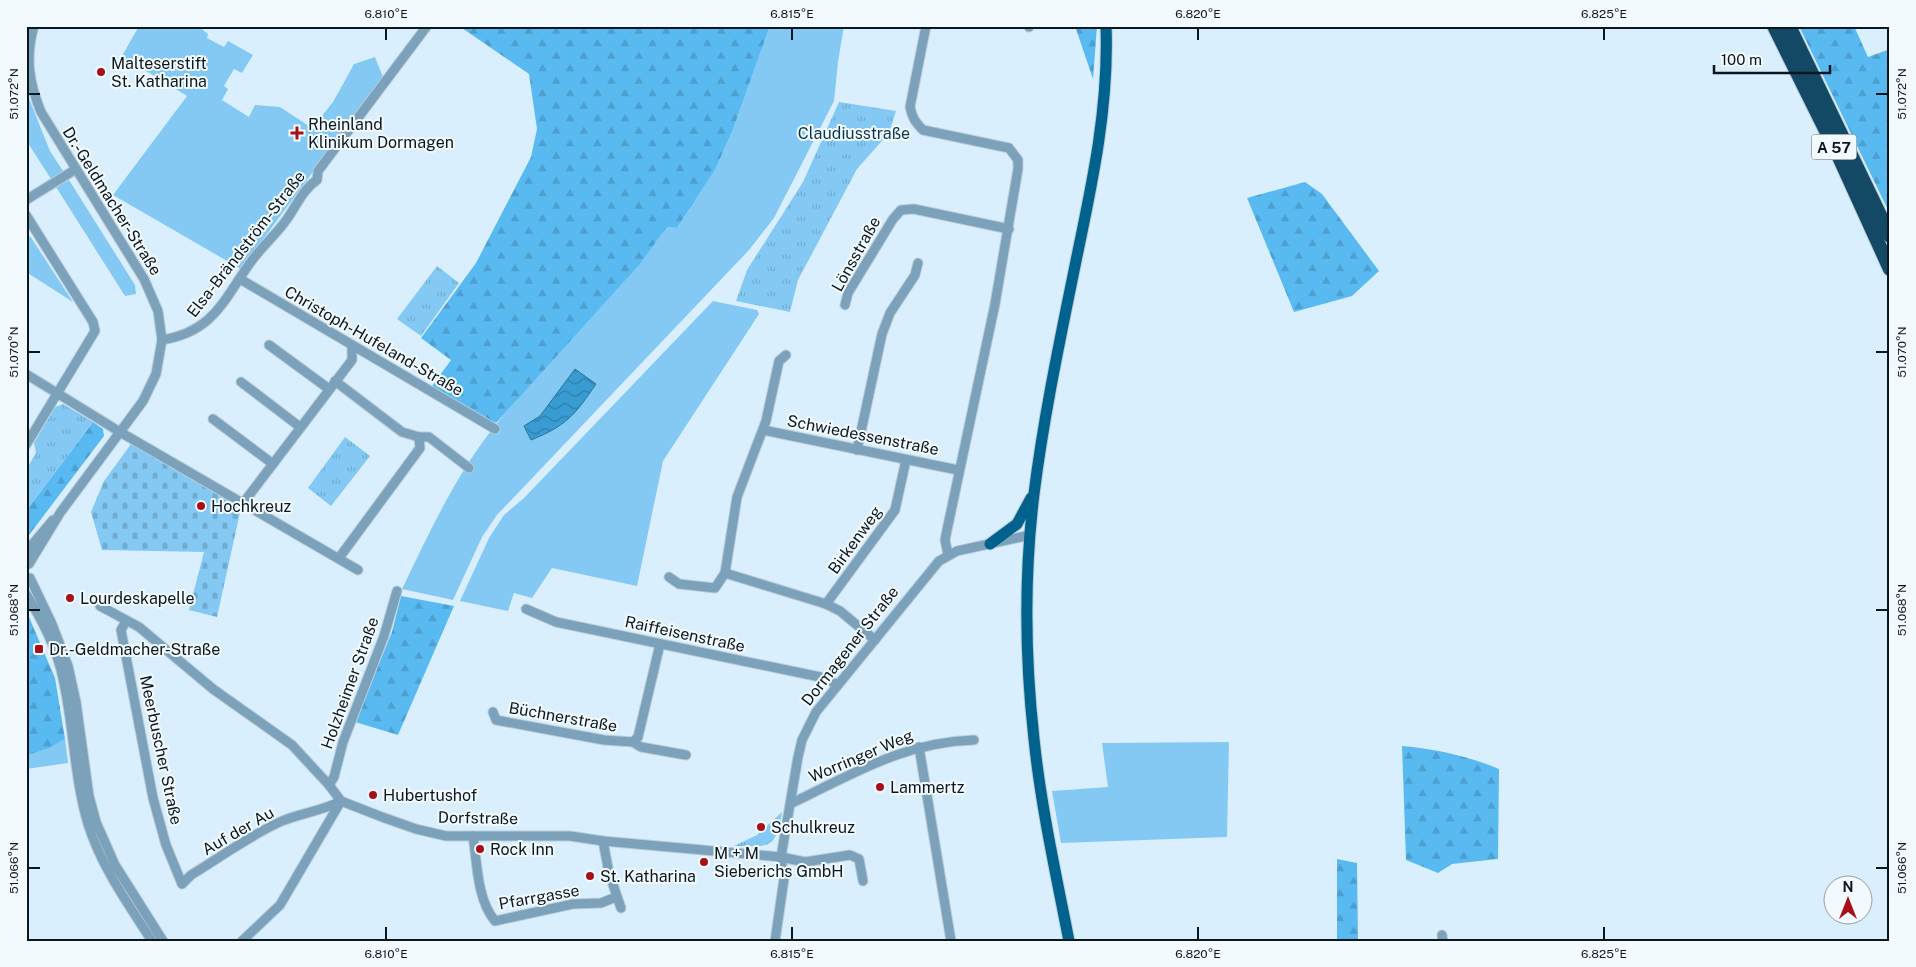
<svg xmlns="http://www.w3.org/2000/svg" width="1916" height="967" font-family="'Public Sans',sans-serif">
<defs>
<pattern id="forest-firs" width="22" height="20" patternUnits="userSpaceOnUse" patternTransform="scale(1.25)"><rect width="22" height="20" fill="#59baf2"/><path d="M5 1l3.5 6h-7zM16 11l3.5 6h-7z" fill="#4c9fcf"/></pattern>
<pattern id="cemetery-stones" width="16" height="16" patternUnits="userSpaceOnUse" patternTransform="scale(1.25)"><rect width="16" height="16" fill="#84c9f3"/><path d="M2 7V4a2 2 0 0 1 4 0v3zM10 15v-3a2 2 0 0 1 4 0v3z" fill="#71acd0"/></pattern>
<pattern id="park-tufts" width="24" height="20" patternUnits="userSpaceOnUse" patternTransform="scale(1.25)"><rect width="24" height="20" fill="#84c9f3"/><path d="M3 7l-1-3M5 7V3M7 7l1-3M15 17l-1-3M17 17v-4M19 17l1-3" fill="none" stroke="#71acd0"/></pattern>
<pattern id="water-waves" width="16" height="10" patternUnits="userSpaceOnUse" patternTransform="scale(1.25)"><rect width="16" height="10" fill="#389cd2"/><path d="M0 5q4-4 8 0t8 0" fill="none" stroke="#2d7eaa"/></pattern>
</defs>
<rect width="100%" height="100%" fill="#daeffd"/>
<g fill="#84c9f3">
<polygon points="139,26 198,26 208,34 207,38 224,47 228,41 253,55 242,73 234,69 224,86 228,89 222,100 249,117 255,105 280,107 312,128 333,102 354,64 375,57 383,77 241,269 113,195 187,96 122,56"/>
<path d="M 770,26 L 844,26 L 838,62 L 834,101 L 774,218 L 749,250 L 497,515 L 482,537 L 453,600 L 402,589 C 430,531 457,472 498,422 C 552,355 616,297 667,227 L 677,228 L 715,170 L 732,132 Z"/>
<polygon points="26,91 50,151 63,171 51,179 26,140"/>
<polygon points="69,180 135,285 136,294 125,296 56,187"/>
<polygon points="30,236 73,302 26,272 26,242"/>
<polygon points="713,301 757,310 759,314 663,461 637,586 552,568 532,598 514,593 508,611 460,601 489,538 504,515 524,498"/>
<polygon points="65,739 68,763 26,769 29,755 50,748"/>
<polygon points="1229,742 1227,837 1061,843 1052,791 1108,787 1102,743"/>
</g>
<g fill="url(#forest-firs)">
<polygon points="459,26 770,26 732,132 715,170 677,228 667,227 639,265 497,422 491,424 430,389 451,360 421,338 476,263 531,157 537,129 529,74"/>
<polygon points="1075,26 1097,26 1093,79"/>
<polygon points="1799,26 1854,26 1868,57 1890,49 1890,214"/>
<polygon points="1305,182 1322,194 1379,271 1352,296 1294,312 1247,198"/>
<polygon points="93,422 103,429 104,436 26,539 26,511"/>
<polygon points="401,596 454,606 398,735 355,722 392,632"/>
<polygon points="26,610 55,678 65,739 50,748 29,755 26,762"/>
<path d="M 1402,746 C 1436,749 1468,756 1499,769 L 1498,859 L 1452,864 L 1438,873 L 1406,860 Z"/>
<polygon points="1337,859 1357,863 1358,941 1337,941"/>
</g>
<polygon fill="url(#cemetery-stones)" points="131,444 241,508 217,617 189,610 204,552 102,550 91,512 104,481"/>
<g fill="url(#park-tufts)">
<polygon points="839,102 896,111 889,133 857,169 798,280 790,312 736,301 747,270 803,182"/>
<polygon points="437,266 459,283 421,336 397,319"/>
<polygon points="63,404 93,422 26,511 26,470 36,453 34,443 55,407"/>
<polygon points="345,437 370,456 331,506 308,488"/>
<path d="M 782,812 C 775,851 770,846 734,846 L 757,835 Z"/>
</g>
<path fill="url(#water-waves)" stroke="#2a749c" d="M 575,369 L 596,384 C 575,415 566,426 531,440 L 524,426 L 540,416 Z"/>
<g fill="none" stroke-linecap="round" stroke-linejoin="round">
<defs>
<g id="minor">
<path d="M 926,26 L 910,107 C 912,117 915,122 923,130 L 1009,148 L 1018,160 L 1018,169 L 995,304 L 947,530 L 945,540 L 948,554"/>
<polyline points="1029,27 1029,26"/>
<polyline points="26,200 76,169"/>
<polyline points="26,215 93,322 95,331 26,445"/>
<polyline points="240,279 495,429"/>
<polyline points="845,305 848,293 893,219 901,210 914,209 1009,229"/>
<path d="M 162,340 C 213,332 223,301 250,263 C 261,247 276,235 287,219 C 297,205 303,189 317,180 L 318,171 L 427,26"/>
<polyline points="269,345 329,389"/>
<polyline points="26,374 120,432 358,570"/>
<polyline points="335,381 402,432 419,437 429,437 469,468"/>
<polyline points="241,382 300,427"/>
<polyline points="213,419 273,464"/>
<polyline points="763,430 958,470"/>
<polyline points="857,450 882,334 890,313 915,275 918,263"/>
<polyline points="244,502 352,360 352,347"/>
<polyline points="26,552 53,520"/>
<polyline points="339,558 420,448 419,437"/>
<path d="M 29,564 L 60,513 L 143,401 L 156,374 L 162,340 L 158,311 L 144,279 L 41,112 C 29,83 25,57 34,26"/>
<polyline points="725,573 826,604 840,611 875,640"/>
<polyline points="669,577 679,584 715,588 725,573 737,497 766,421 779,361 786,355"/>
<polyline points="30,578 52,624 68,666 76,702 89,796 96,822 115,865 163,941"/>
<path d="M 26,594 C 41,618 54,642 61,670 C 74,720 73,774 88,824 C 101,866 128,904 152,941"/>
<polyline points="826,604 895,510 906,460"/>
<polyline points="100,606 139,627 213,689 292,745 329,785 341,801 382,817 416,829 446,836 570,836 603,841 781,857 805,862 850,855 859,859 863,881"/>
<polyline points="526,609 556,622 825,678 838,685"/>
<path d="M 126,621 L 121,630 L 153,798 L 166,845 L 182,884 L 191,875 C 221,857 250,835 282,821 C 301,813 322,811 341,801"/>
<polyline points="493,712 496,720 604,740 633,742 638,737 660,644"/>
<polyline points="633,742 641,747 686,755"/>
<polyline points="919,747 951,941"/>
<polyline points="329,785 334,777 343,742 384,636 397,591"/>
<path d="M 792,803 C 853,774 904,742 974,740"/>
<path d="M 473,836 C 477,862 477,900 495,921 L 573,904 L 601,903 L 616,897"/>
<polyline points="603,841 609,873 621,908"/>
<polyline points="1442,935 1443,941"/>
<polyline points="242,941 280,905 341,801"/>
<polyline points="775,941 784,879 781,857 798,757 802,740 816,712 939,561 957,551 1030,535"/>
</g>
<g id="major">
<polyline points="990,544 1017,524 1031,498"/>
<path d="M 1069,941 C 1056,874 1041,807 1034,739 C 1025,658 1024,575 1034,494 C 1044,414 1061,335 1077,256 C 1093,180 1109,104 1106,26"/>
</g>
<g id="highway">
<polyline points="1774,26 1840,159 1890,269"/>
<polyline points="1789,26 1890,236"/>
</g>
</defs>
<use href="#minor" stroke="#b9ccd9" stroke-width="11"/>
<use href="#major" stroke="#b9ccd9" stroke-width="13"/>
<use href="#highway" stroke="#b9ccd9" stroke-width="16"/>
<use href="#minor" stroke="#7ca1ba" stroke-width="9"/>
<use href="#major" stroke="#00628d" stroke-width="11"/>
<use href="#highway" stroke="#144966" stroke-width="14"/>
</g>
<path fill="none" stroke="#0b171f" stroke-width="2" d="M 386,28 L 386,40M 792,28 L 792,40M 1198,28 L 1198,40M 1604,28 L 1604,40M 28,94 L 40,94M 1876,94 L 1888,94M 28,352 L 40,352M 1876,352 L 1888,352M 28,610 L 40,610M 1876,610 L 1888,610M 28,868 L 40,868M 1876,868 L 1888,868M 386,927 L 386,940M 792,927 L 792,940M 1198,927 L 1198,940M 1604,927 L 1604,940"/>
<g fill="#a61016" stroke="#f3fafe" stroke-width="2">
<circle cx="101" cy="72" r="5"/>
<path d="M294.5 125.5h5v5h5v5h-5v5h-5v-5h-5v-5h5z"/>
<circle cx="201" cy="506" r="5"/>
<circle cx="70" cy="598" r="5"/>
<rect x="34" y="644" width="10" height="10" rx="2.5"/>
<circle cx="880" cy="787" r="5"/>
<circle cx="373" cy="795" r="5"/>
<circle cx="761" cy="827" r="5"/>
<circle cx="480" cy="849" r="5"/>
<circle cx="704" cy="862" r="5"/>
<circle cx="590" cy="876" r="5"/>
</g>
<g text-anchor="middle" dominant-baseline="central" stroke-width="4" stroke-linejoin="round" paint-order="stroke">
<rect fill="#f3fafe" stroke="#515b62" stroke-width="1" x="1811.5" y="134.5" width="45" height="25" rx="4"/>
<g font-size="15" font-weight="bold" fill="#0b171f">
<text x="1834" y="147">A 57</text>
</g>
<g font-size="16" fill="#0b171f" stroke="#f3fafe" text-anchor="start">
<text x="111" y="63">Malteserstift<tspan x="111" dy="18">St. Katharina</tspan></text>
<text x="308" y="124">Rheinland<tspan x="308" dy="18">Klinikum Dormagen</tspan></text>
<text x="211" y="506">Hochkreuz</text>
<text x="80" y="598">Lourdeskapelle</text>
<text x="49" y="649">Dr.-Geldmacher-Straße</text>
<text x="890" y="787">Lammertz</text>
<text x="383" y="795">Hubertushof</text>
<text x="771" y="827">Schulkreuz</text>
<text x="490" y="849">Rock Inn</text>
<text x="714" y="853">M + M<tspan x="714" dy="18">Sieberichs GmbH</tspan></text>
<text x="600" y="876">St. Katharina</text>
</g>
<g font-size="16" fill="#0b364c" stroke="#f3fafe">
<text x="854" y="133">Claudiusstraße</text>
</g>
<g font-size="16" fill="#0b171f" stroke="#f3fafe">
<text transform="translate(112 201) rotate(58)">Dr.-Geldmacher-Straße</text>
<text transform="translate(246 244) rotate(-52)">Elsa-Brändström-Straße</text>
<text transform="translate(856 254) rotate(-61)">Lönsstraße</text>
<text transform="translate(374 341) rotate(30)">Christoph-Hufeland-Straße</text>
<text transform="translate(863 435) rotate(11)">Schwiedessenstraße</text>
<text transform="translate(855 540) rotate(-54)">Birkenweg</text>
<text transform="translate(685 634) rotate(12)">Raiffeisenstraße</text>
<text transform="translate(850 646) rotate(-52)">Dormagener Straße</text>
<text transform="translate(350 683) rotate(-70)">Holzheimer Straße</text>
<text transform="translate(563 717) rotate(10)">Büchnerstraße</text>
<text transform="translate(161 750) rotate(78)">Meerbuscher Straße</text>
<text transform="translate(861 756) rotate(-23)">Worringer Weg</text>
<text transform="translate(478 818) rotate(1)">Dorfstraße</text>
<text transform="translate(238 831) rotate(-30)">Auf der Au</text>
<text transform="translate(539 897) rotate(-10)">Pfarrgasse</text>
</g>
</g>
<rect width="1916" height="967" fill="none" stroke="#f3fafe" stroke-width="55"/>
<g transform="translate(1848 900)"><circle r="24" fill="#f3fafe" stroke="#969fa5"/>
<path d="M0-4L9 19L0 12L-9 19Z" fill="#a61016"/>
<text y="-8" font-size="14" font-weight="bold" text-anchor="middle" fill="#0b171f">N</text>
</g>
<path d="M1714 65v8h116v-8" fill="none" stroke="#0b171f" stroke-width="2.5"/>
<text x="1721" y="65" font-size="15" fill="#0b171f" stroke="#f3fafe" stroke-width="4" paint-order="stroke">100 m</text>
<rect x="28" y="28" width="1860" height="912" fill="none" stroke="#0b171f" stroke-width="2"/>
<g font-size="12" text-anchor="middle" fill="#0b171f">
<text x="386" y="18">6.810°E</text>
<text x="792" y="18">6.815°E</text>
<text x="1198" y="18">6.820°E</text>
<text x="1604" y="18">6.825°E</text>
<text transform="translate(14 94) rotate(-90)" y="4">51.072°N</text>
<text transform="translate(1902 94) rotate(-90)" y="4">51.072°N</text>
<text transform="translate(14 352) rotate(-90)" y="4">51.070°N</text>
<text transform="translate(1902 352) rotate(-90)" y="4">51.070°N</text>
<text transform="translate(14 610) rotate(-90)" y="4">51.068°N</text>
<text transform="translate(1902 610) rotate(-90)" y="4">51.068°N</text>
<text transform="translate(14 868) rotate(-90)" y="4">51.066°N</text>
<text transform="translate(1902 868) rotate(-90)" y="4">51.066°N</text>
<text x="386" y="958">6.810°E</text>
<text x="792" y="958">6.815°E</text>
<text x="1198" y="958">6.820°E</text>
<text x="1604" y="958">6.825°E</text>
</g>
</svg>
